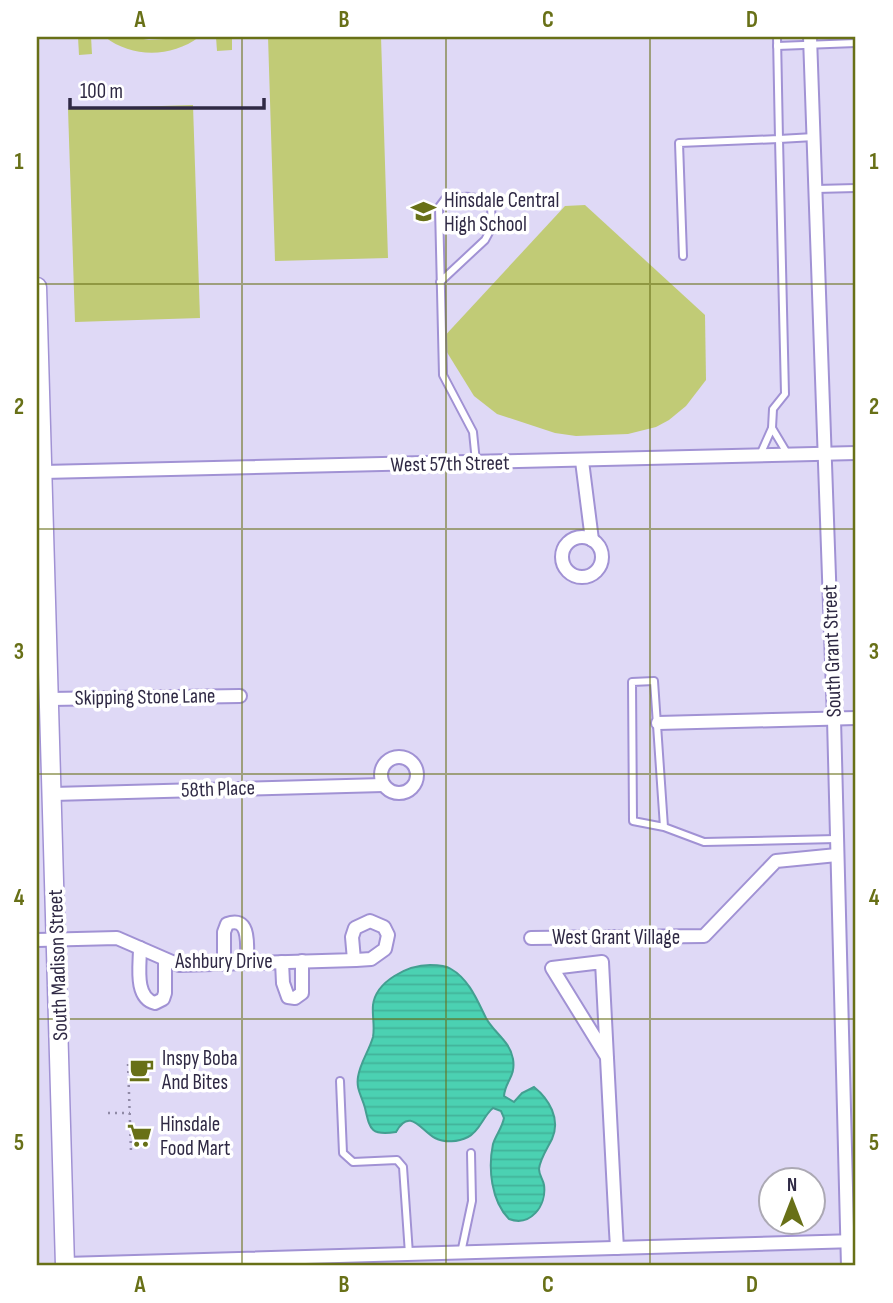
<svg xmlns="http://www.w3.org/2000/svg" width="893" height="1303" font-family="'Sofia Sans Condensed',sans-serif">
<defs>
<pattern id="water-rules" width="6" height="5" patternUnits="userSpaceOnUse" patternTransform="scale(1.75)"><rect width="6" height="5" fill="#4bd1b2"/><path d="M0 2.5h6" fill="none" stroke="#42b39a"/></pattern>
</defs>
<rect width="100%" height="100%" fill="#dfd9f6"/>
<g fill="#c1cb76">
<polygon points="78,37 91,37 92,54 79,55"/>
<path d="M 105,37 L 132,37 L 149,40 L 199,37 C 171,58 132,58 105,37 Z"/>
<polygon points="216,37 232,37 232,50 217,51"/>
<polygon points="268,37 381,37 388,258 275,261"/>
<polygon points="193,105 200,318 75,322 68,109"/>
<polygon points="585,205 705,315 706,380 686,406 669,420 656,427 628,434 576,436 555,433 497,414 474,396 440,341 565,206"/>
</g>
<path fill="url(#water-rules)" stroke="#439f91" stroke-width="2" d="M 430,965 C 437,965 445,965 451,969 C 469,979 478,1002 486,1018 C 494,1033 510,1041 513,1059 C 516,1077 505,1081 504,1096 L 514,1102 L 522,1093 L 534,1087 C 549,1099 561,1119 552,1139 C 547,1149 540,1159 539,1169 C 539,1175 543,1179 544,1185 C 547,1206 530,1227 509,1219 C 491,1201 488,1168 493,1144 C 496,1135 502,1128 504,1118 L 501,1111 L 493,1108 C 483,1116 480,1131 468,1137 C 458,1142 445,1143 435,1138 C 422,1132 410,1106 396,1132 C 370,1136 370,1129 365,1108 C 362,1096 356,1090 358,1077 C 360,1063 369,1051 373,1037 C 375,1026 372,1016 373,1005 C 376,981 408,965 430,965 Z"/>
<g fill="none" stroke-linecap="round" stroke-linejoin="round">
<defs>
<g id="lane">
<polyline points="777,46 856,43"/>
<polyline points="816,189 856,188"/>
<polyline points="683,256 679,143 779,139 777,37"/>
<path d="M 440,282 L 485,240 L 492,227 L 491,206 C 476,194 464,196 445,199 L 439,207 L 443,375 L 473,432 L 476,462"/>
<polyline points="772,428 773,409 785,394 779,139 814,137"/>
<polyline points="760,455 772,428 787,453"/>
<polyline points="664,827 633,821 632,682 654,681 664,827 704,842 836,839"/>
<polyline points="340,1081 343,1153 353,1162 397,1160 403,1167 409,1254"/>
<polyline points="461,1253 472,1201 471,1153"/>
</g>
<g id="street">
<polyline points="810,37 834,719 848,1266"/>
<polyline points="582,461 592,540"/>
<polyline points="43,472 856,453"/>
<circle cx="582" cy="557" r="20"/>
<polyline points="50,699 240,696"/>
<polyline points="658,723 856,718"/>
<circle cx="399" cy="775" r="18"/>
<polyline points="53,794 383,785"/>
<polyline points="531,938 704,936 776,861 837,855"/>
<polyline points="37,940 117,938 179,965 356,960 371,959 385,949 388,935 384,927 370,921 355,928 352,937 354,960"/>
<path d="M 140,948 C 140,965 134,998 155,1003 L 163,999 L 165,993 L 165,961"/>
<polyline points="282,962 283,983 288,997 295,998 302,993 302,961"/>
<path d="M 224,963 L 224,932 L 227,924 C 251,915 247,946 247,962"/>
<polyline points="607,1057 552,968 602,962 616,1231 617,1248"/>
<polyline points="65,1264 856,1241"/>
</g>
<polyline id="secondary" points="37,287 65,1266"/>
</defs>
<use href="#lane" stroke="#a192d4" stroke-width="10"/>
<use href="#street" stroke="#a192d4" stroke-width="16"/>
<use href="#secondary" stroke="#a192d4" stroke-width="21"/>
<g stroke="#908aa6" stroke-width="2.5" stroke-dasharray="2 5" stroke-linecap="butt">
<polyline points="128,1064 131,1152"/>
<polyline points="108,1113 130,1113"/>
</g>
<use href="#lane" stroke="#fff" stroke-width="6"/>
<use href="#street" stroke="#fff" stroke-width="12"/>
<use href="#secondary" stroke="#fff" stroke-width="18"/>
</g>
<path fill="none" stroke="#687017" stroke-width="2" stroke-opacity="0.55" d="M 242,37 L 242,1266M 446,37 L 446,1266M 650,37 L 650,1266M 37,284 L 856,284M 37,529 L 856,529M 37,774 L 856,774M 37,1019 L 856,1019"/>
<defs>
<symbol id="school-bare" viewBox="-9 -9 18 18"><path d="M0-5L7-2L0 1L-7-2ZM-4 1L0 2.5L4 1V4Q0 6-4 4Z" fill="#687017" stroke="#fff" stroke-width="2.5" paint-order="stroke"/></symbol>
<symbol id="cafe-bare" viewBox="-9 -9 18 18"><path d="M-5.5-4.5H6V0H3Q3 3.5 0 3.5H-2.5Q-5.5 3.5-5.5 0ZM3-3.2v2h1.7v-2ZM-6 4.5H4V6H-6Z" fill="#687017" stroke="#fff" stroke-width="2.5" paint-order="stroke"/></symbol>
<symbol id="supermarket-bare" viewBox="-9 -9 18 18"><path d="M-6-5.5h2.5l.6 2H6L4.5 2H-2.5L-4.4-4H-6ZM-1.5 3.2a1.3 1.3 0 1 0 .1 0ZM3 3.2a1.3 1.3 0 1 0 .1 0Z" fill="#687017" stroke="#fff" stroke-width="2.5" paint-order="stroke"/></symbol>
</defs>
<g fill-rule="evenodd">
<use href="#school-bare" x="406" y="194" width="35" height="35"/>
<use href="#cafe-bare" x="124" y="1052" width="35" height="35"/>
<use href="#supermarket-bare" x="122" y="1118" width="35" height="35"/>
</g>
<g text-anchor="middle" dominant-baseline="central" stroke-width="7" stroke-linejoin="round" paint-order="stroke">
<g font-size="21" fill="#2f2944" stroke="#fff" text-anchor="start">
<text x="444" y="200">Hinsdale Central<tspan x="444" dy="24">High School</tspan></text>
<text x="162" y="1058">Inspy Boba<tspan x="162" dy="24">And Bites</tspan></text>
<text x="160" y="1124">Hinsdale<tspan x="160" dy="24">Food Mart</tspan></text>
</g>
<g font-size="21" fill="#2f2944" stroke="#fff">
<text transform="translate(450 464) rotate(-1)">West 57th Street</text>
<text transform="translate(832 651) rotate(-92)">South Grant Street</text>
<text transform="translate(145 697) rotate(-1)">Skipping Stone Lane</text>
<text transform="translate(218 789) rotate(-2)">58th Place</text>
<text x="616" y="937">West Grant Village</text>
<text x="224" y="961">Ashbury Drive</text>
<text transform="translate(58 965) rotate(-92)">South Madison Street</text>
</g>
</g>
<rect width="893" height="1303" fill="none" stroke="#ffffff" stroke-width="77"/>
<g transform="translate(792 1201)"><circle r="33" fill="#ffffff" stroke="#aca9b4" stroke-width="2"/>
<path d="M0-5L12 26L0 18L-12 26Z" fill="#687017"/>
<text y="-10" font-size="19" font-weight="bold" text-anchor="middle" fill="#2f2944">N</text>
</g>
<path d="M70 98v10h194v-10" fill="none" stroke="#2f2944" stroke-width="3.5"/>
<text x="80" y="98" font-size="21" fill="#2f2944" stroke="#ffffff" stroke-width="5" paint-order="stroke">100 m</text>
<rect x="38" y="38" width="816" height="1226" fill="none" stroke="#687017" stroke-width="2.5"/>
<g font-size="23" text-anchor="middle" font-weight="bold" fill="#687017">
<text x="140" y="27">A</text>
<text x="344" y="27">B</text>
<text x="548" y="27">C</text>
<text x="752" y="27">D</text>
<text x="19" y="169">1</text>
<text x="874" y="169">1</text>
<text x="19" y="414">2</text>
<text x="874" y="414">2</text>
<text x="19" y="659">3</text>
<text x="874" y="659">3</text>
<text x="19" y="905">4</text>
<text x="874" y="905">4</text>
<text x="19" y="1150">5</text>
<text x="874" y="1150">5</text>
<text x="140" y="1292">A</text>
<text x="344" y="1292">B</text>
<text x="548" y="1292">C</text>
<text x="752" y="1292">D</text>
</g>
</svg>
